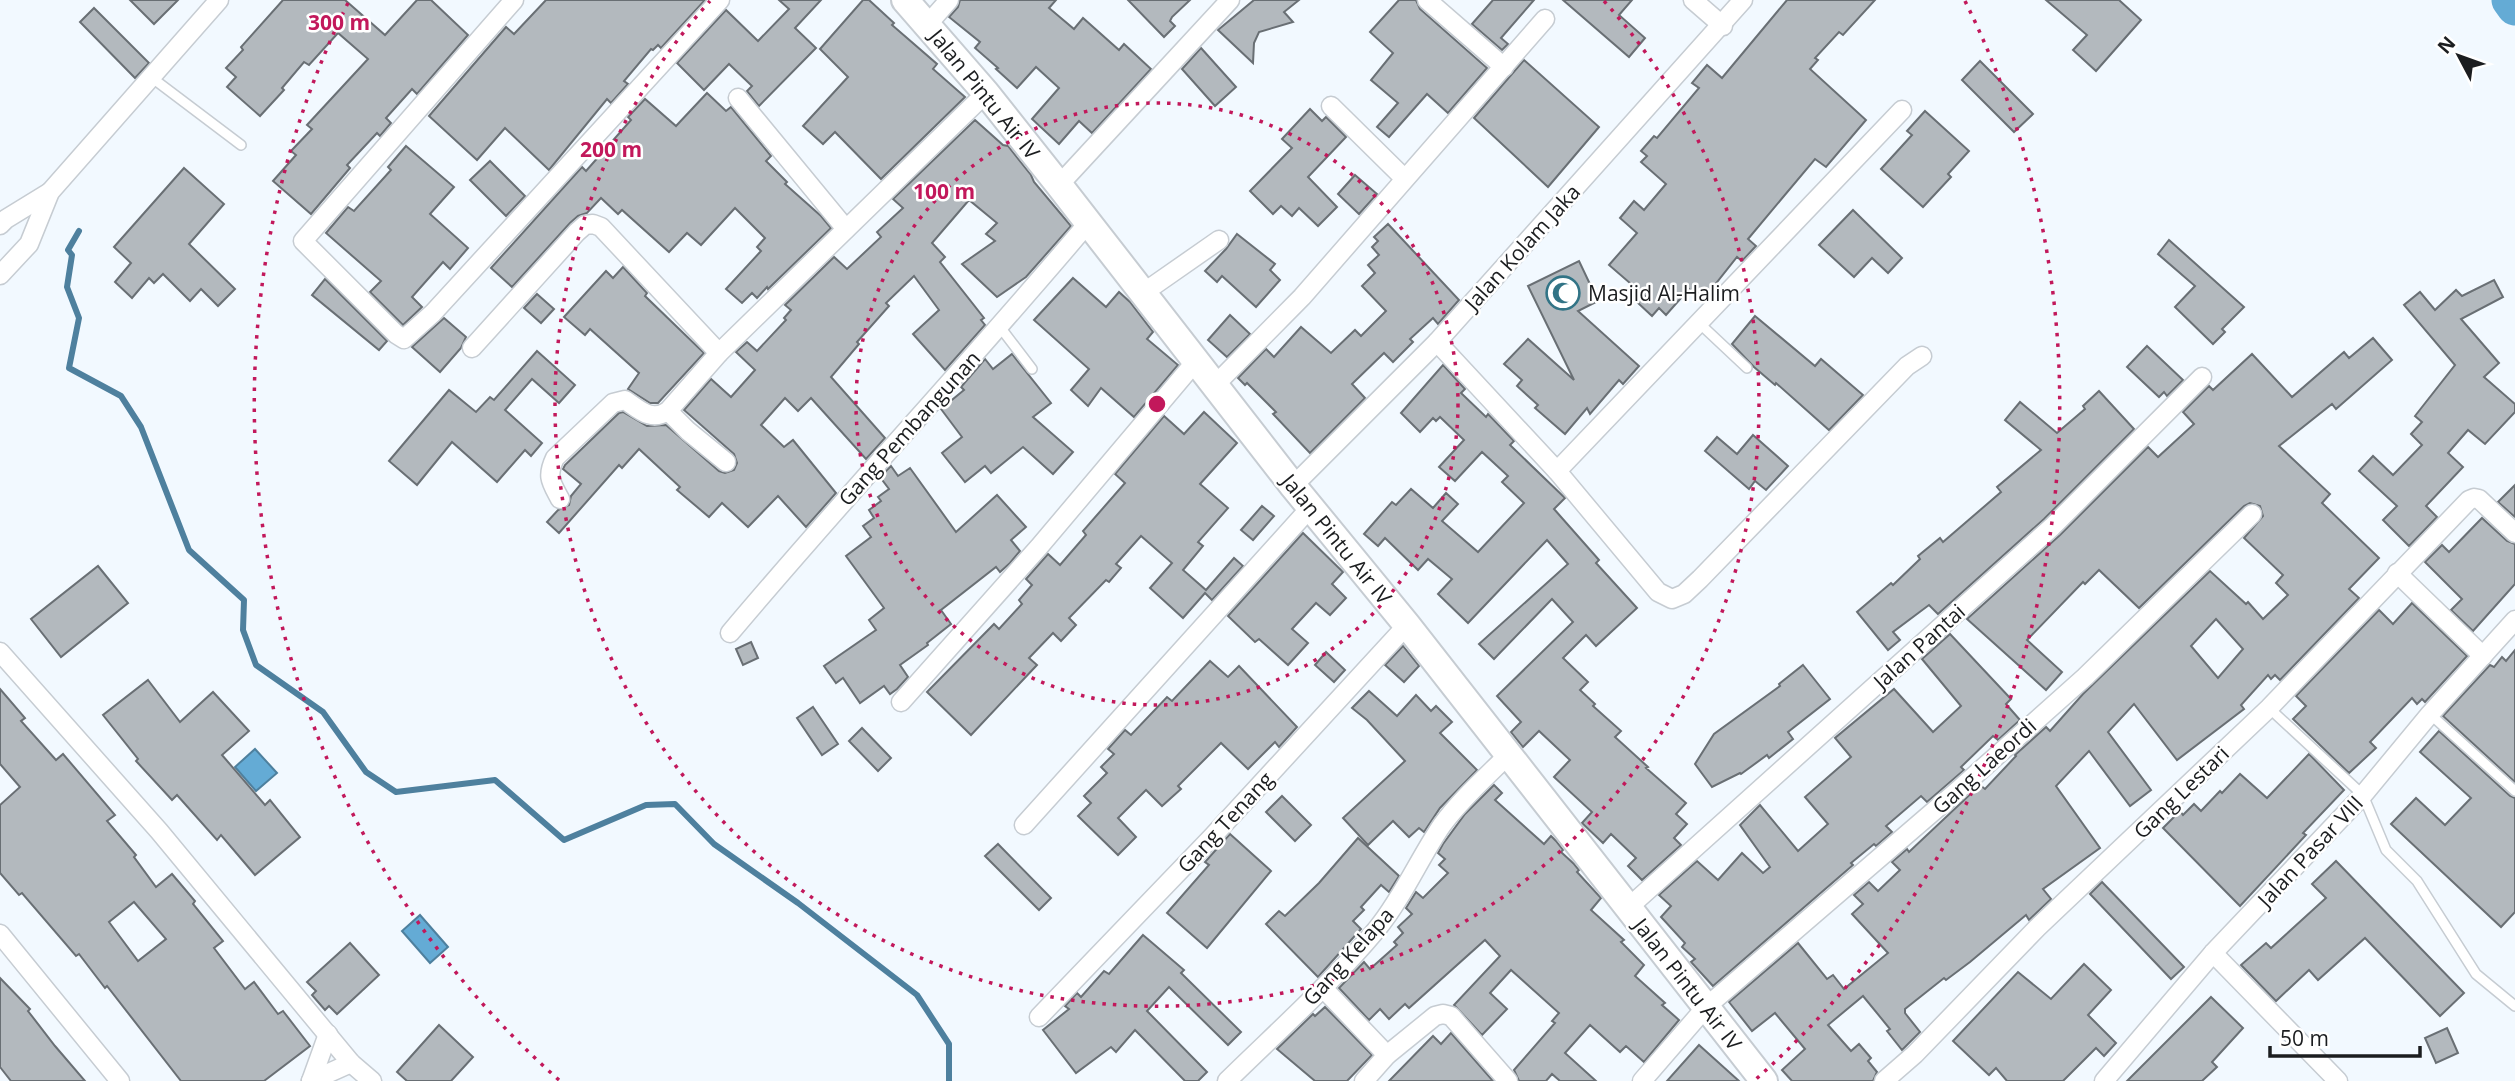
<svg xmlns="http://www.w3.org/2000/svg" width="2515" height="1081" font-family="'Open Sans',sans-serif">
<rect width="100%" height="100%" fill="#f2f9ff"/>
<g fill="#64abd5" stroke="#4e809e" stroke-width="2">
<polygon points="255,749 277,773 256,791 235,767"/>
<polygon points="420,915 448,947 430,963 402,931"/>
</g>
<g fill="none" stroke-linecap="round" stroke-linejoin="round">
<polyline stroke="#4e809e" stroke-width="6" points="79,231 68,250 72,255 67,287 79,318 69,368 121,396 141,427 189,550 244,600 243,630 256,665 323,712 366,772 396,792 495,780 564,840 646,805 675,804 714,844 798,903 917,995 949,1044 949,1081"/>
<polyline stroke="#64abd5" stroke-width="37" points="2510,0 2515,7"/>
</g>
<g fill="#b3b9be" stroke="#696f74" stroke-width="2" fill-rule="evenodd">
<polygon points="130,0 178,0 154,24"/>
<polygon points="283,0 345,0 385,35 417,0 431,0 468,35 417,94 412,89 386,118 391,123 380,136 377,133 347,165 350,168 311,214 273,181 296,155 291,151 312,129 307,125 368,59 338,33 309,65 304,62 282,88 284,90 260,116 227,87 236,77 226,68 243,50 241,47"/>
<polygon points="546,0 705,0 661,48 658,45 653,50 651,49 624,81 628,84 611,103 607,99 549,170 505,128 477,160 429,116 506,27 514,34"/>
<polygon points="779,0 821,0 795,28 816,48 759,106 747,91 752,86 729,64 704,90 677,63 726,10 758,41 789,9"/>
<polygon points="863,0 869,0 894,23 892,25 937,64 933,69 965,97 881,179 835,132 823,144 803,126 848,77 820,49"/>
<polygon points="960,0 1056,0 1049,8 1074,29 1083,18 1119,50 1124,44 1151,69 1092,133 1079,121 1059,144 1032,119 1059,88 1036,67 1017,88 996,69 998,68 975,48 980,42 949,17 958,7"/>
<polygon points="1128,0 1190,0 1172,17 1170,21 1175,26 1164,37"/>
<polygon points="1254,0 1299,0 1284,12 1293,22 1259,32 1254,43 1253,63 1218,30"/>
<polygon points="1399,0 1416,0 1420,9 1487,68 1448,113 1427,94 1389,137 1377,127 1398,103 1371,80 1393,53 1370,32"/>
<polygon points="1493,0 1534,0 1501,38 1508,44 1502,50 1472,24"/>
<polygon points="1563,0 1632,0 1619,15 1645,38 1629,57"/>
<polygon points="1787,0 1875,0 1843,35 1839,32 1815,58 1818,60 1810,69 1866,120 1826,167 1815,159 1748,239 1756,246 1742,261 1737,257 1702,301 1689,289 1666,315 1659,308 1652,316 1638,303 1645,296 1609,265 1637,233 1620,218 1634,201 1644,210 1666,184 1641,162 1647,156 1641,151 1654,136 1657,138 1699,88 1692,83 1707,65 1722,78"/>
<polygon points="2046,0 2119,0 2141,20 2096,71 2073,50 2087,35"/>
<polygon points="94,8 149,63 135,78 80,22"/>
<polygon points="1201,48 1236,87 1215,106 1182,69"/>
<polygon points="1524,60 1599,127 1548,187 1474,118"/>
<polygon points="1980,61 2033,114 2014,132 1962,80"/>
<polygon points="707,93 726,111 731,107 771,156 766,161 787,182 785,184 821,216 831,228 768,289 767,287 757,298 752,293 742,303 726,289 761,251 757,247 765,238 735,208 701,245 687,233 669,252 622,210 618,214 601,198 587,213 578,216 570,223 512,287 491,268 582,167 586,171 631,120 628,117 645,99 676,126"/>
<polygon points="1310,109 1322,121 1326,117 1346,137 1308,177 1337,207 1318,226 1299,208 1292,216 1281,206 1273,214 1250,191 1292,148 1282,139"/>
<polygon points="1925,111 1969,151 1948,174 1951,177 1923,207 1881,169 1912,135 1907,131"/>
<polygon points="975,120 1003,145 1008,146 1031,175 1034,182 1071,226 1026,277 997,297 962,264 995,241 986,234 997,223 969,200 932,243 945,257 940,262 984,318 981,320 985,325 945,370 913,334 939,310 914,276 886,303 889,306 857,342 859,344 831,377 885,438 866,459 811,398 798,411 785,398 761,425 784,447 793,440 836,493 806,527 778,496 748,527 722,503 709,517 677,490 680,487 639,449 622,468 619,465 559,533 547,522 558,510 569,505 571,496 581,484 563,469 565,465 619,413 623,412 647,426 666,425 719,471 725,473 734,470 737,463 734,454 684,410 711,379 731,397 755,370 736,352 747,342 757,351 786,320 784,318 791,310 785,305 834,257 847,269 881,237 877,232 903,208 893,199"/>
<polygon points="406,146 454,187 430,214 468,248 450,269 443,262 412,297 422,307 403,325 370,292 381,281 326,233 348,207 354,211 391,170 388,167"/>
<polygon points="490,161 525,196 506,216 470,180"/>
<polygon points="184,168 224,204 189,244 235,289 218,306 201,289 190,301 163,274 154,283 149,278 132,298 115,282 131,263 114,247"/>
<polygon points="1355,175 1377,194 1359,214 1338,194"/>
<polygon points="1853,210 1902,258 1888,273 1872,258 1854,277 1819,245"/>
<polygon points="1388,224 1459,300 1438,324 1433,318 1410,339 1413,342 1393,362 1384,353 1352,384 1365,398 1310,453 1273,414 1276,412 1247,383 1245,385 1238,378 1266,349 1274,357 1301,327 1331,353 1355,330 1361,336 1386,311 1362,286 1375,273 1368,265 1379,255 1372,247 1378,241 1374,237"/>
<polygon points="1237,234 1275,264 1270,270 1280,280 1256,307 1222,276 1217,282 1205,271 1226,249"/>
<polygon points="2169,240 2244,307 2222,329 2225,332 2213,344 2175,307 2195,286 2158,254"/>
<polygon points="1579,261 1598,301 1578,311 1639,366 1623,384 1619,380 1590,414 1587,408 1565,434 1535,408 1538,405 1517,386 1522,380 1504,364 1528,339 1574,380 1528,286"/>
<polygon points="623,267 647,293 645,296 704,353 658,403 650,403 628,389 639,373 590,329 585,335 564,317 606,271 613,278"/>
<polygon points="1073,278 1106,307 1119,292 1130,302 1153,332 1147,339 1178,365 1134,417 1101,388 1088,406 1071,390 1089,369 1034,320"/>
<polygon points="325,279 387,341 379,350 312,295"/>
<polygon points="2494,280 2503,297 2461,319 2499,363 2484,377 2515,404 2515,412 2485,444 2468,430 2448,453 2463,467 2426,506 2437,517 2409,546 2383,520 2397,506 2359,471 2373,456 2393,475 2422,445 2411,434 2422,422 2415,416 2455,365 2404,305 2420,292 2435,310 2456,290 2462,296"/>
<polygon points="537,294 554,309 541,323 524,308"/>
<polygon points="1230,315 1250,334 1227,357 1208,340"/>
<polygon points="1755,316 1815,366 1821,359 1863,395 1829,430 1776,383 1775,385 1754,367 1732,344"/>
<polygon points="444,318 466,337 461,348 440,372 412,347"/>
<path d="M 2373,338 L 2392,360 L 2336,409 L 2332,404 L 2279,446 L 2330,494 L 2322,503 L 2379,558 L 2349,589 L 2359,598 L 2280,680 L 2275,675 L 2271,679 L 2268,675 L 2241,705 L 2244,709 L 2177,760 L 2134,704 L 2108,732 L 2151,790 L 2130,806 L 2089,751 L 2056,786 L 2100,848 L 2043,889 L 2051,899 L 2029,920 L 2026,915 L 1970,962 L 1946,980 L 1944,978 L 1905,1009 L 1905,1013 L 1920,1032 L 1902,1050 L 1887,1031 L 1890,1029 L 1863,996 L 1828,1025 L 1851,1051 L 1859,1044 L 1871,1058 L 1868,1061 L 1877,1072 L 1873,1081 L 1792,1081 L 1782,1070 L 1805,1049 L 1775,1013 L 1752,1031 L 1729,1002 L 1798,943 L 1827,979 L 1833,975 L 1844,989 L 1888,953 L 1852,914 L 1863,904 L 1854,895 L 1869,882 L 1878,891 L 1900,870 L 1892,862 L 1907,849 L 1909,852 L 1980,785 L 1985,789 L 2016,756 L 2015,755 L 2046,727 L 2050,731 L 2083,694 L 2210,571 L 2246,604 L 2248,602 L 2263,619 L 2288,595 L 2276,583 L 2283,575 L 2244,538 L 2263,516 L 2260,506 L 2250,503 L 2244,506 L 2139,608 L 2099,570 L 2085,584 L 2083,582 L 2027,640 L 2062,672 L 2046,690 L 1967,619 L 2060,535 L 2148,447 L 2158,457 L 2194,424 L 2183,412 L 2209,386 L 2213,390 L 2252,354 L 2292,397 L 2344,352 L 2349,358 ZM 2216,619 L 2243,649 L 2218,678 L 2191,646 Z"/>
<polygon points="2147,346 2183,380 2167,396 2164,392 2159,397 2127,367"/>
<polygon points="537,351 575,385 559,403 532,379 505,410 542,443 531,456 525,450 497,482 452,442 417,485 389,461 449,390 476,412 490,397 494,400"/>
<polygon points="1012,354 1051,403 1033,417 1073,452 1053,474 1023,447 991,473 985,466 965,482 942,453 962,437 941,409 964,390 961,387 985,359 993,369"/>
<polygon points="1443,365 1465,389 1461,393 1486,417 1488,414 1514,441 1510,445 1565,498 1554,509 1599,560 1596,563 1637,608 1596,646 1586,635 1563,658 1588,682 1580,690 1595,704 1593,706 1621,731 1615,737 1648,767 1646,768 1686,803 1676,814 1687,824 1674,838 1681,845 1642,880 1628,866 1636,858 1611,834 1603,843 1582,823 1592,812 1554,777 1570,760 1539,731 1523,747 1511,732 1521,722 1497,696 1573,622 1552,599 1494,659 1479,644 1568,564 1547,540 1468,623 1438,594 1452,579 1428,559 1418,570 1385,538 1378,546 1364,534 1392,502 1396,505 1411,489 1433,508 1446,493 1458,504 1442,521 1478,552 1524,503 1502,482 1508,476 1482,452 1455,481 1439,467 1464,440 1440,417 1436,421 1433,418 1420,432 1401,413"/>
<polygon points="2099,391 2134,429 2044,519 1938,614 1929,605 1893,632 1900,640 1888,650 1857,612 1891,583 1893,585 1920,559 1918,556 1940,538 1943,542 1986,505 2001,492 1997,487 2041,450 2005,420 2020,402 2057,433 2085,409 2083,406"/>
<polygon points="1204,412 1237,443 1200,484 1228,508 1198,542 1203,546 1183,570 1206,590 1234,558 1243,566 1212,600 1205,593 1183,618 1150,588 1172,563 1141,536 1116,564 1121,568 1109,582 1106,580 1069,618 1076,625 1061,641 1053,633 1029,658 1037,665 971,735 927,692 994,624 999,629 1022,604 1019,600 1032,585 1026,579 1048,554 1060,565 1086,535 1083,531 1125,483 1115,474 1164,416 1184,434"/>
<polygon points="1753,435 1788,466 1766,490 1755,481 1749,489 1705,451 1717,437 1737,454"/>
<polygon points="891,466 898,476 910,468 956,532 997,495 1026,527 1011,540 1020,551 1010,563 1000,572 996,567 941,610 951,624 927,643 928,645 900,665 908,677 897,689 890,694 884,686 860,703 843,678 836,683 824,666 876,630 869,620 884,608 846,556 871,537 863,526 874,518 869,510 881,501 878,497 889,489 880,477"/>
<polygon points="2515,485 2515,517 2498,502"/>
<polygon points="1262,506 1274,516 1253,540 1241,530"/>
<polygon points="2482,518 2507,541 2515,544 2515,584 2473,631 2451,610 2462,599 2425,562 2442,545 2449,552"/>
<polygon points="1303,533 1343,572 1332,584 1346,598 1330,615 1316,603 1292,629 1308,643 1288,665 1259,639 1255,642 1228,616"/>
<polygon points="98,566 128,603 61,657 31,619"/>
<polygon points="2412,603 2467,656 2425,702 2422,699 2417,704 2412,698 2370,742 2376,748 2349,773 2293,719 2306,706 2296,696 2379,610 2393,624"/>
<polygon points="1950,634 2011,699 2006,704 2020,720 1998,740 1993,736 1961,767 1964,770 1927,802 1921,796 1886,826 1892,832 1876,846 1874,844 1851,863 1853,865 1713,986 1691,962 1695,959 1682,947 1685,943 1661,917 1671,906 1659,895 1697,861 1718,880 1742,853 1763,873 1770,867 1740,825 1760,805 1798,851 1828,824 1805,797 1851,757 1835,738 1894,689 1933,732 1961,706 1922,659"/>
<polygon points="751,642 758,658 743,665 736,649"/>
<polygon points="1403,646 1419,666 1404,682 1385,665"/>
<polygon points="2515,650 2515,782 2443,716 2490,665 2494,667 2502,657 2506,661"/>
<polygon points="1326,652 1345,670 1334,682 1315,665"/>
<polygon points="1210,661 1228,677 1239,666 1297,727 1279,747 1275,742 1248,769 1221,743 1178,786 1181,789 1162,806 1146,790 1118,818 1136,837 1118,855 1078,816 1091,803 1084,796 1107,773 1101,767 1114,754 1108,749 1125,730 1131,735 1167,697 1172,701"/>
<polygon points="1803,665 1830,699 1788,732 1793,739 1769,758 1767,755 1741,774 1740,773 1712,787 1695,764 1714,734 1780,686 1779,684"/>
<polygon points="148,680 180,722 213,692 249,731 222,755 265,805 270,800 300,837 255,875 221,835 217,840 177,795 172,800 136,761 138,759 103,715"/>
<path d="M 0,689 L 25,718 L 21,721 L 56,760 L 63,754 L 115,815 L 107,821 L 136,855 L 134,857 L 156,887 L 172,874 L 195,901 L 193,904 L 223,941 L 214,948 L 245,989 L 254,982 L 278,1014 L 283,1011 L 310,1046 L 264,1081 L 181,1081 L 107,986 L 105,988 L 79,954 L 76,956 L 22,893 L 19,895 L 0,873 L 0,805 L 20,787 L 0,764 ZM 134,902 L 166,939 L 138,961 L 109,922 Z"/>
<polygon points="1369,691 1397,716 1416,695 1431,711 1436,706 1452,722 1440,733 1477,770 1440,808 1424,832 1419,828 1409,837 1393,821 1368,845 1343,818 1405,761 1367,720 1352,708"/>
<polygon points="813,707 838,744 822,755 797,718"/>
<polygon points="862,728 891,758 878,771 849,741"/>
<polygon points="2439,731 2510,796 2515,798 2515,912 2501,927 2391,824 2416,798 2445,825 2471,798 2420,752"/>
<polygon points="2309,754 2344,790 2303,833 2306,835 2240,906 2163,828 2180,811 2183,815 2194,804 2201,811 2220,791 2222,793 2240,774 2267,798"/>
<polygon points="1494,785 1502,793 1495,800 1544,844 1551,836 1556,841 1563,850 1561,852 1574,864 1579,870 1577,872 1601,898 1591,910 1624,940 1621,942 1644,965 1635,976 1665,1003 1662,1005 1679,1020 1644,1062 1626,1046 1620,1052 1590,1025 1565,1053 1596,1081 1560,1081 1552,1074 1546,1081 1519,1081 1514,1070 1555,1023 1552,1021 1559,1013 1511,970 1490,993 1507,1009 1482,1035 1454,1005 1500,956 1485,940 1409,1008 1405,1004 1389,1019 1380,1009 1369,1020 1339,988 1364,962 1370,969 1397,945 1394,942 1403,933 1398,927 1412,914 1406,908 1416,892 1423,898 1448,873 1439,865 1445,859 1438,853 1443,844 1465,814"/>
<polygon points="1282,796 1311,825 1295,841 1266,812"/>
<polygon points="1230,834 1271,871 1207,948 1167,913 1209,865 1205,862"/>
<polygon points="1358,838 1399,876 1389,892 1381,885 1361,907 1364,910 1353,921 1361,929 1318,977 1266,924 1279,911 1285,916 1319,883"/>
<polygon points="998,844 1051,898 1039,910 985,856"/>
<polygon points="2336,861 2464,993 2440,1016 2365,938 2318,980 2309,970 2276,1001 2241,965 2266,943 2271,948 2326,898 2312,884"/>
<polygon points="2102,882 2184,967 2171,979 2090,894"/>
<polygon points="1143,935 1184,970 1181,973 1241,1032 1228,1045 1169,987 1147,1011 1207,1072 1198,1081 1185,1081 1135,1030 1116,1052 1111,1047 1076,1073 1043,1030 1069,1009 1065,1006 1077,993 1081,997 1104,971 1109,974"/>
<polygon points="350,943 379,975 337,1014 329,1006 325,1010 312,995 316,991 307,982"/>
<polygon points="2084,964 2111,990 2088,1015 2116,1043 2104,1056 2096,1048 2063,1081 2007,1081 1996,1068 1989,1075 1953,1041 2018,972 2051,999"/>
<polygon points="0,978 30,1009 28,1011 55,1046 85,1081 11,1081 0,1067"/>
<polygon points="2211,997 2243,1028 2212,1062 2217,1067 2202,1081 2127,1081"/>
<polygon points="1325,1007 1372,1055 1347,1081 1315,1081 1277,1049 1313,1014 1315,1016"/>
<polygon points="439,1025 473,1057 451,1081 407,1081 397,1072"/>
<polygon points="2447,1028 2458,1053 2436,1063 2425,1038"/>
<polygon points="1451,1033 1493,1081 1389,1081 1433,1036 1441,1044"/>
<polygon points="1699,1045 1739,1081 1667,1081"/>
</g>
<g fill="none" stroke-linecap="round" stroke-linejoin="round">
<defs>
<g id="service">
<polyline points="151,77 241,145"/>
<polyline points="1698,322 1747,368"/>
<polyline points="1000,327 1032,369"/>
<polyline points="2269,708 2363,795 2386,850 2417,881 2476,974 2515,1006"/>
<polyline points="2430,714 2515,791"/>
</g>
<g id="minor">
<polyline points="514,0 303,241 396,334 404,339 433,313 720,0"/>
<polyline points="1427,0 1504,67"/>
<polyline points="1693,0 1723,26"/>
<polyline points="928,24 949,0"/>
<polyline points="738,98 846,229"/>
<polyline points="1331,106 1404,178"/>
<polyline points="1059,185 1230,0"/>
<polyline points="0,225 6,219 50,192"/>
<polyline points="0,275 29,244 50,192 219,0"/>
<polyline points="1143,293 1219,240"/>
<polyline points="1437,342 1557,471 1658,592 1672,599 1684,594 1700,579 1907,366 1922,356"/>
<polyline points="472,348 577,232 585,225 593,224 601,227 719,353"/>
<polyline points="1215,385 1302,297 1545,19"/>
<polyline points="668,411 688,431 726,462"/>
<polyline points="1557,471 1902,110"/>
<polyline points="1293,486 1437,342 1743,0"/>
<path d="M 560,499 C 551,482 546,477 555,458 L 613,403 L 625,400 C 640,410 651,422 668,411 L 719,353 L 986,93"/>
<polyline points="2397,573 2483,656"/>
<path d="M 730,633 C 847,494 971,362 1088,223"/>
<polyline points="0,652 159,831 351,1063 372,1081"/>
<polyline points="901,702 1039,547 1196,361"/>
<polyline points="1024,825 1310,508"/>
<polyline points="1629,907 2052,527 2202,377"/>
<polyline points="0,934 120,1081"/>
<polyline points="2213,953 2338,1081"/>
<polyline points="1323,988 1387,1055"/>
<polyline points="1039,1017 1212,837 1407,625"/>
<polyline points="311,1081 328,1034"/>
<polyline points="311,1081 351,1063"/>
<path d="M 1227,1081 C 1278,1031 1332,983 1377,929 C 1403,897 1419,859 1442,825 C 1460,800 1486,777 1508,755"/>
<polyline points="1364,1081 1387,1055 1435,1016 1443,1014 1451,1016 1508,1081"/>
<polyline points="1642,1081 1706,1007 1956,792 2085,677 2252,514"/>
<polyline points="1884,1081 1915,1054 2037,928 2269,708 2469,500 2474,498 2479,499 2515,533"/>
<polyline points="2104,1081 2213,953 2363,795 2430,714 2515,620"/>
</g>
<polyline id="secondary" points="905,0 986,93 1059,185 1293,486 1407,625 1764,1081"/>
</defs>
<use href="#service" stroke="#c6ccd2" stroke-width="12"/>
<use href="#minor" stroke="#c6ccd2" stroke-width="21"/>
<use href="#secondary" stroke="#c6ccd2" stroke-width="30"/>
<use href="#service" stroke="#fff" stroke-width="9"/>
<use href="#minor" stroke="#fff" stroke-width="18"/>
<use href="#secondary" stroke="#fff" stroke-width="26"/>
</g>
<g fill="none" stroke="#c2185b" stroke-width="3.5" stroke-dasharray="3.5 7">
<circle cx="1157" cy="404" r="301"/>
<path d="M1604 1A602 602 0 1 1 710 1"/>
<path d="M559 1080A903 903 0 0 1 349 1M1965 1A903 903 0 0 1 1755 1080"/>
</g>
<defs>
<symbol id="mosque-ring" viewBox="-11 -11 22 22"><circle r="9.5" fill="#fff" stroke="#327486" stroke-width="1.5"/><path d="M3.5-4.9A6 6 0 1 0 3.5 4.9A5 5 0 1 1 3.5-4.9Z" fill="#327486"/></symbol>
</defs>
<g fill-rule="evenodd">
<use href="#mosque-ring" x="1544" y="274" width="38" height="38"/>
</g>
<g text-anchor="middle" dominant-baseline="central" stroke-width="5" stroke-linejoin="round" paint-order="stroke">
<g font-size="21" fill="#1b1d1f" stroke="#fff">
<text transform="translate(985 94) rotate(51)">Jalan Pintu Air IV</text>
<text transform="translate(1522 247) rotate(-48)">Jalan Kolam Jaka</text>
<text transform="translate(909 428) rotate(-48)">Gang Pembangunan</text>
<text transform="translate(1337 539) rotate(51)">Jalan Pintu Air IV</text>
<text transform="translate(1919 646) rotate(-42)">Jalan Pantai</text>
<text transform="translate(1984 766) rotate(-42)">Gang Laeordi</text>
<text transform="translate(2181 792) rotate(-44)">Gang Lestari</text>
<text transform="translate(1225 822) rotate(-47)">Gang Tenang</text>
<text transform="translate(2310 851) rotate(-47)">Jalan Pasar VIII</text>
<text transform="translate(1348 956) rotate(-48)">Gang Kelapa</text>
<text transform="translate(1688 984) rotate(52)">Jalan Pintu Air IV</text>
</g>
<g font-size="21" fill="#1b1d1f" stroke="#fff" text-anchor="start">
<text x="1588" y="293">Masjid Al-Halim</text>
</g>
</g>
<circle cx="1157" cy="404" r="10" fill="#c2185b" stroke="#fff" stroke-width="3.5"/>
<g font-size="21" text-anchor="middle" font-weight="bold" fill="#c2185b" stroke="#fff" stroke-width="5" stroke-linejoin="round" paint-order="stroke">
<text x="339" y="30">300 m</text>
<text x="611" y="157">200 m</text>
<text x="944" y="199">100 m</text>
</g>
<g transform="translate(2459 56) rotate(311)" stroke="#ffffff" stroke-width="5" paint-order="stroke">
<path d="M0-5L12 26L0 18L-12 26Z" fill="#1b1d1f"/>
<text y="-10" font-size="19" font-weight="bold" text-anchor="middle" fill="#1b1d1f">N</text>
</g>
<path d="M2270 1046v10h150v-10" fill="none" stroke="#1b1d1f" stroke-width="3.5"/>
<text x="2280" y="1046" font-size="21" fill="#1b1d1f" stroke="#ffffff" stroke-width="5" paint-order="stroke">50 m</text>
</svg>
